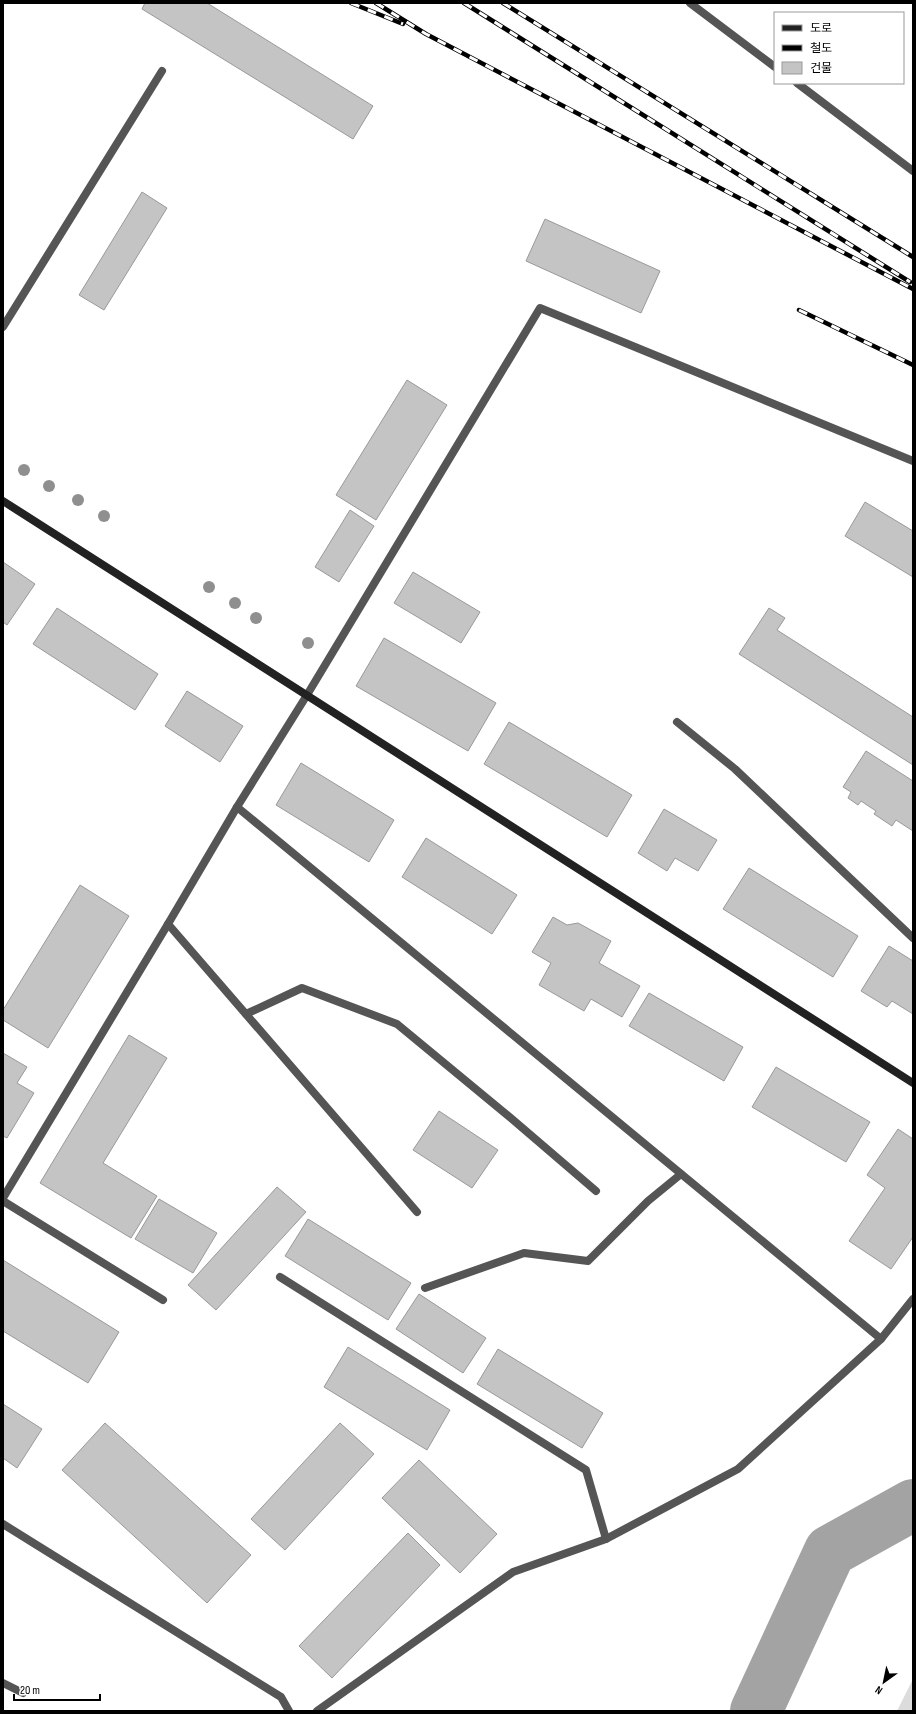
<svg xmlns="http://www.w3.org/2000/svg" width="916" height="1714" font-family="'Sofia Sans Condensed','Noto Sans KR',sans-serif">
<rect width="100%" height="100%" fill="#fff"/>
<polygon fill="#dcdcdc" points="913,1679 913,1711 897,1711"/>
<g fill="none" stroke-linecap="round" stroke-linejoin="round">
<polyline stroke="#a3a3a3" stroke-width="52" points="756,1711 830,1551 913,1505"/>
</g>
<g fill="#c4c4c4" stroke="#999">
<polygon points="145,3 207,3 373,106 353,139 142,9"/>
<polygon points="142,192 167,208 104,310 79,295"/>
<polygon points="545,219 660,271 641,313 526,261"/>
<polygon points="407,380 447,405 376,520 336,495"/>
<polygon points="865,502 913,531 913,577 845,536"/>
<polygon points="350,510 374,526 339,582 315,567"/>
<polygon points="3,562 35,584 7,625 3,622"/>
<polygon points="413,572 480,612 461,643 394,603"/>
<polygon points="57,608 158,674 135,710 33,644"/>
<polygon points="769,608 785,618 777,630 913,717 913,765 739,654"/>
<polygon points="384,638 496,703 468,751 356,686"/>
<polygon points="187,691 243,726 220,762 165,726"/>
<polygon points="509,722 632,795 607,837 484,764"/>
<polygon points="866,751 913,781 913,831 896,820 892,826 874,814 876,811 861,801 858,805 848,798 851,792 843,787"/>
<polygon points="301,763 394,820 369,862 276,805"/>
<polygon points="664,809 717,840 698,871 675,858 667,871 638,853"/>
<polygon points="426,838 517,895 492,934 402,877"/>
<polygon points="749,868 858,936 833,977 723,909"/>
<polygon points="80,885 129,916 48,1048 3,1020 3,1010"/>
<polygon points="553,917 567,925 578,923 611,941 599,963 640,986 622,1017 591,999 584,1011 539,985 551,963 532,952"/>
<polygon points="889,946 913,961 913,1014 892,1001 887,1007 861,991"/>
<polygon points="649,993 743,1047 724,1081 629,1026"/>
<polygon points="129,1035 167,1058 103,1163 157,1196 131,1238 40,1183"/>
<polygon points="3,1053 27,1067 17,1083 34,1093 7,1138 3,1136"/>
<polygon points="776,1067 870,1122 846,1162 752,1107"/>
<polygon points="439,1111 498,1150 472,1188 413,1150"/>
<polygon points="898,1129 913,1139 913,1237 891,1269 849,1241 885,1188 867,1175"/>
<polygon points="277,1187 306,1212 216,1310 188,1285"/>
<polygon points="159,1199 217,1233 193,1273 135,1239"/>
<polygon points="308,1219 411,1283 388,1320 285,1256"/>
<polygon points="3,1260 119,1332 88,1383 3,1331"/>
<polygon points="419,1294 486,1338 463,1373 396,1329"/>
<polygon points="348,1347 450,1410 427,1450 324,1387"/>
<polygon points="498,1349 603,1413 582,1448 477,1384"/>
<polygon points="3,1404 42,1429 17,1468 3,1458"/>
<polygon points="105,1423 251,1555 207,1603 62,1470"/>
<polygon points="340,1423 374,1454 285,1550 251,1519"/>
<polygon points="419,1460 497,1534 460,1573 382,1498"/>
<polygon points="408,1533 440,1565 332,1678 299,1646"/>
</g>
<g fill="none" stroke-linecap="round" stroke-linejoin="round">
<g stroke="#555" stroke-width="8">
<polyline points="690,3 775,67"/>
<polyline points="797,83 913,171"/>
<polyline points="3,327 162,71"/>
<polyline points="677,722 735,769 913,938"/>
<polyline points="237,807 881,1339"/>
<polyline points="168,924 417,1212"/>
<polyline points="246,1014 302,988 397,1024 512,1119 596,1191"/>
<polyline points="3,1198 168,924 237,807 307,695 540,308 913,461"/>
<polyline points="3,1201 163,1300"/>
<polyline points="280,1277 586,1470 606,1539"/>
<polyline points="425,1288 524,1253 588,1261 648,1201 681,1174"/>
<polyline points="3,1524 281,1697 289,1711"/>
<polyline points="3,1683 23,1693"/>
<polyline points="317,1711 513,1572 606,1539 738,1469 881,1339 913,1299"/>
</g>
<polyline stroke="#222" stroke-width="8" points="3,501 913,1083"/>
<defs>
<g id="rail">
<polyline points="351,3 403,24"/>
<polyline points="376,3 426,34 913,289"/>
<polyline points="464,3 910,282"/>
<polyline points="503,3 913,257"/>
<polyline points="799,310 913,365"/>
</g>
</defs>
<use href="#rail" stroke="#000" stroke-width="4.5"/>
<use href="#rail" stroke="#fff" stroke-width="3" stroke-dasharray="9" stroke-linecap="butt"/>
</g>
<g fill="#8f8f8f">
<circle cx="24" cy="470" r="6"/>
<circle cx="49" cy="486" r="6"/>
<circle cx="78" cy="500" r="6"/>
<circle cx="104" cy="516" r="6"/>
<circle cx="209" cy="587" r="6"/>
<circle cx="235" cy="603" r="6"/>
<circle cx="256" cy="618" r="6"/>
<circle cx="308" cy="643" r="6"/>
</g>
<rect width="916" height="1714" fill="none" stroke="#000000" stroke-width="8"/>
<rect x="774" y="12" width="130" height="72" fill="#ffffff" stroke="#999999"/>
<rect x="782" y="25" width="20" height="6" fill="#222222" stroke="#999999"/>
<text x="810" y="32" font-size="12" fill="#000000">도로</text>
<rect x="782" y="45" width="20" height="6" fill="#000000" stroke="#999999"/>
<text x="810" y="52" font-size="12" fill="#000000">철도</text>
<rect x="782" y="62" width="20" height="12" fill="#c4c4c4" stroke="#999999"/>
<text x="810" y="72" font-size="12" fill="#000000">건물</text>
<g transform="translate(884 1682) rotate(213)" stroke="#ffffff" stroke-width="3" paint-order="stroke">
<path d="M0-3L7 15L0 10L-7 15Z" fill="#000000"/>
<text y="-6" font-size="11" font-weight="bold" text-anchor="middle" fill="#000000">N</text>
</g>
<path d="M14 1694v6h86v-6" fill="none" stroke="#000000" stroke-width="2"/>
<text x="20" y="1694" font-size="12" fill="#000000" stroke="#ffffff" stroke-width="3" paint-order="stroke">20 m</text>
</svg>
